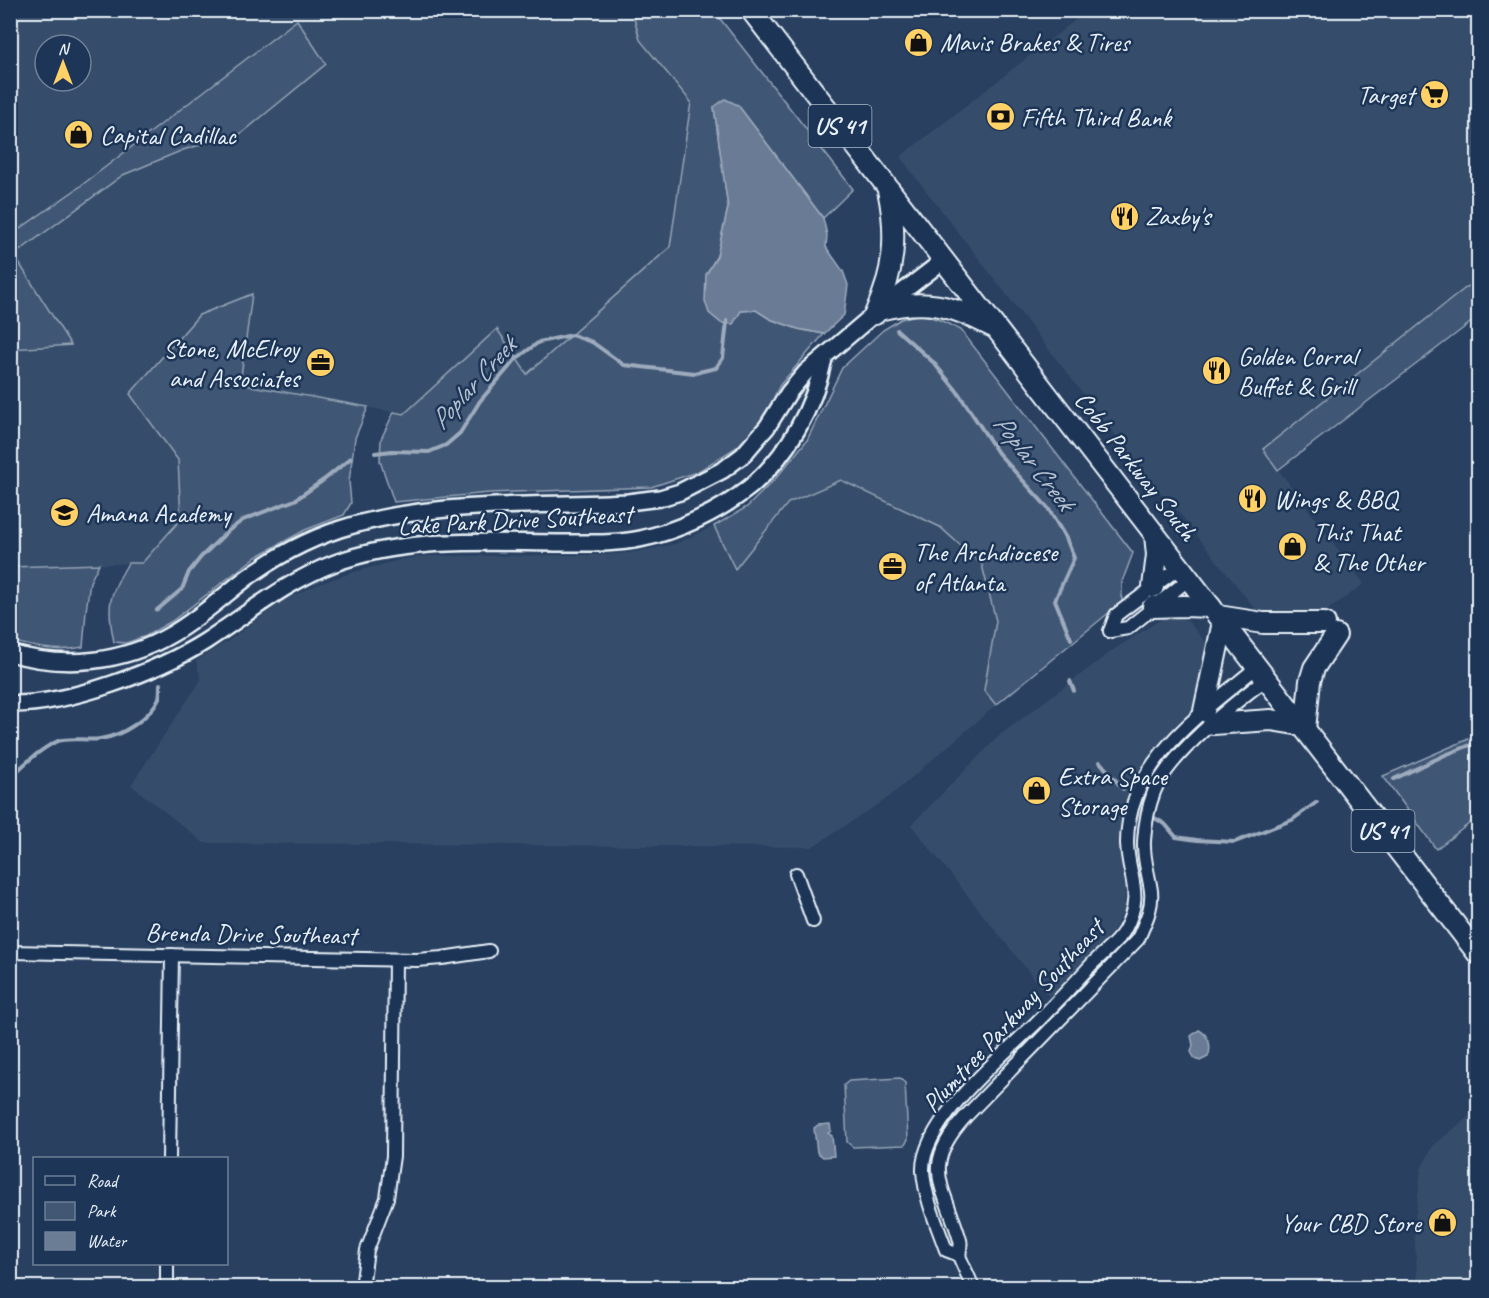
<svg xmlns="http://www.w3.org/2000/svg" width="1489" height="1298" font-family="Caveat,sans-serif">
<rect width="100%" height="100%" fill="#294061"/>
<filter id="ink" filterUnits="userSpaceOnUse"><feTurbulence type="fractalNoise" baseFrequency=".0167" numOctaves="2"/><feDisplacementMap in="SourceGraphic" scale="12" xChannelSelector="R" yChannelSelector="G"/><feConvolveMatrix kernelMatrix="1 2 1 2 8 2 1 2 1" color-interpolation-filters="sRGB"/></filter>
<g filter="url(#ink)">
<g fill="#364d6b" fill-rule="evenodd">
<path d="M 10,11 L 632,11 L 640,40 L 691,102 L 670,247 L 527,375 L 497,330 L 403,414 L 239,384 L 130,394 L 178,460 L 181,519 L 142,563 L 11,567 L 11,349 L 70,345 L 14,255 L 123,175 L 183,150 L 242,133 L 325,64 L 78,188 L 11,235 ZM 45,45 L 81,45 L 81,81 L 45,81 Z"/>
<polygon points="1087,11 1478,11 1478,278 1263,449 1364,584 1322,614 1259,614 1180,514 1156,488 900,157"/>
<polygon points="841,480 940,527 982,565 996,621 985,690 996,705 888,798 812,847 204,843 131,785 201,680 196,661 228,641 283,601 316,585 354,572 403,559 426,556 605,555 636,552 675,544 714,526 735,569 788,503"/>
<polygon points="1165,617 1178,618 1188,621 1214,653 1199,707 1154,749 1137,773 1122,809 1119,834 1125,890 1124,910 1113,931 1049,997 911,825 1000,735 1116,648"/>
<polygon points="1478,1109 1478,1287 1418,1287 1414,1230 1421,1169 1433,1146"/>
</g>
<g fill="#415774" stroke="#94a4b6" stroke-width="1.5">
<polygon points="632,11 714,11 853,189 823,218 738,105 714,107 728,208 717,256 706,275 741,311 756,310 770,319 798,329 824,334 780,385 762,421 737,447 697,472 651,487 489,493 394,502 380,461 381,439 394,412 404,414 497,329 527,374 670,247 691,102 640,40"/>
<polygon points="297,20 326,64 242,133 183,150 123,175 14,255 71,345 11,349 11,235 78,188"/>
<polygon points="1478,278 1478,317 1278,470 1263,449"/>
<path d="M 252,294 L 240,384 L 368,407 L 355,438 L 349,481 L 351,503 L 344,515 L 305,530 L 256,557 L 172,621 L 146,636 L 126,643 L 114,642 C 106,604 109,596 128,563 L 142,563 L 181,519 L 178,460 L 130,394 L 199,315 Z"/>
<polygon points="920,314 940,320 961,330 1133,553 1122,582 1122,602 996,705 984,690 996,621 982,565 940,527 841,480 788,503 735,569 714,526 747,507 777,477 807,440 842,368 883,330 901,319"/>
<path d="M 99,564 L 90,582 L 86,611 L 83,647 C 58,653 35,647 11,641 L 11,567 Z"/>
<polygon points="1478,735 1478,817 1436,849 1383,776"/>
<polygon points="900,1078 905,1083 908,1139 905,1145 853,1147 847,1142 844,1085 849,1081"/>
</g>
<g fill="#6b7c95" stroke="#9dabbd" stroke-width="1.5">
<polygon points="725,99 738,105 823,218 827,235 826,247 843,271 848,285 844,315 824,334 798,329 770,319 756,310 741,311 733,324 721,323 709,313 705,301 706,275 717,256 728,208 714,107"/>
<path d="M 1199,1030 C 1209,1035 1212,1046 1208,1057 L 1200,1061 L 1195,1059 L 1191,1052 L 1193,1045 L 1191,1036 Z"/>
<polygon points="830,1124 831,1131 828,1133 832,1136 834,1156 823,1157 817,1152 814,1128 818,1125"/>
</g>
<g fill="none" stroke-linecap="round" stroke-linejoin="round">
<g stroke="#9dabbd" stroke-width="4">
<polyline points="897,330 933,362 957,391 998,453 1048,508 1067,540 1074,558 1055,600 1071,639"/>
<polyline points="375,453 392,451 429,452 446,445 460,433 480,401 516,359 539,342 572,335 592,342 624,365 694,373 716,368 723,358 727,321"/>
<polyline points="157,610 182,589 189,572 201,557 228,531 243,520 295,500 325,479 351,458"/>
<polyline points="1070,681 1074,691"/>
<polyline points="1100,762 1123,789"/>
<path d="M 10,778 C 23,765 41,748 58,741 C 70,737 87,741 100,739 C 122,736 149,719 159,698 C 160,694 160,688 160,684"/>
<polyline points="1394,779 1445,755 1478,742"/>
<polyline points="1151,816 1165,824 1176,837 1197,840 1235,842 1292,820 1317,802"/>
</g>
<defs>
<g id="minor">
<polyline points="1110,631 1128,628 1189,579"/>
<polyline points="1110,631 1116,615 1180,567"/>
<polyline points="796,874 813,921"/>
<polyline points="10,952 417,960 442,958 489,951"/>
<polyline points="169,1158 172,955"/>
<path d="M 959,1255 L 946,1250 C 937,1225 925,1198 923,1171 C 921,1122 1002,1056 1036,1023 C 1055,1004 1074,984 1092,964 C 1102,954 1117,943 1124,931 C 1145,894 1128,878 1127,843 C 1127,762 1202,713 1257,667"/>
<polyline points="167,1288 167,1264"/>
<polyline points="362,1288 367,1250 387,1198 393,1156 395,960"/>
<path d="M 973,1288 C 969,1277 964,1268 960,1258 C 958,1252 962,1246 960,1240 C 944,1185 919,1167 966,1116 L 1138,939 C 1144,924 1153,909 1151,891 C 1149,875 1143,859 1144,841 C 1145,825 1148,808 1154,792 C 1169,754 1233,704 1266,679"/>
</g>
<g id="tertiary">
<path d="M 10,653 C 65,669 123,663 172,634 C 198,619 221,598 244,580 C 273,558 307,540 340,529 C 432,500 533,507 628,502 L 660,498 L 680,492 L 723,470 L 743,455 L 767,427 L 789,392 L 806,372 L 879,310 L 944,260"/>
<path d="M 10,704 C 67,705 159,671 206,641 C 249,613 287,581 335,563 C 408,536 489,543 564,543 C 589,543 615,544 640,539 C 678,531 719,512 750,487 C 788,455 814,407 824,359"/>
</g>
<g id="primary">
<polyline points="751,10 1478,954"/>
<path d="M 879,310 C 925,298 951,305 991,326"/>
<path d="M 875,314 C 894,273 898,236 888,190"/>
<polyline points="1153,587 1157,555 1155,535"/>
<polyline points="1153,607 1184,606 1211,607"/>
<polyline points="1218,616 1263,623 1325,623"/>
<polyline points="1204,711 1223,622"/>
<polyline points="1213,724 1271,720 1301,725"/>
<polyline points="1305,729 1310,681 1314,668 1336,635"/>
</g>
</defs>
<use href="#minor" stroke="#e8f1f8" stroke-width="16"/>
<use href="#tertiary" stroke="#e8f1f8" stroke-width="20"/>
<use href="#primary" stroke="#e8f1f8" stroke-width="24"/>
<use href="#minor" stroke="#1d3557" stroke-width="12"/>
<use href="#tertiary" stroke="#1d3557" stroke-width="15"/>
<use href="#primary" stroke="#1d3557" stroke-width="20"/>
</g>
</g>
<defs>
<symbol id="shop-disc" viewBox="-11 -11 22 22"><circle r="9.5" fill="#ffd166" stroke="#1d3557"/><path d="M-5-2.5h2.3a2.7 3.5 0 0 1 5.4 0H5L5.5 6h-11ZM-1.5-2.5h3a1.5 2.3 0 0 0-3 0Z" fill="#111"/></symbol>
<symbol id="supermarket-disc" viewBox="-11 -11 22 22"><circle r="9.5" fill="#ffd166" stroke="#1d3557"/><path d="M-6-5.5h2.5l.6 2H6L4.5 2H-2.5L-4.4-4H-6ZM-1.5 3.2a1.3 1.3 0 1 0 .1 0ZM3 3.2a1.3 1.3 0 1 0 .1 0Z" fill="#111"/></symbol>
<symbol id="bank-disc" viewBox="-11 -11 22 22"><circle r="9.5" fill="#ffd166" stroke="#1d3557"/><path d="M-6-4H6V4H-6ZM0-2.3a2.3 2.3 0 1 0 0 4.6a2.3 2.3 0 1 0 0-4.6Z" fill="#111"/></symbol>
<symbol id="restaurant-disc" viewBox="-11 -11 22 22"><circle r="9.5" fill="#ffd166" stroke="#1d3557"/><path d="M-5-6h1v4h1v-4h1v4h1v-4h1v5L-1.5 .5V6h-2V.5L-5-1ZM5-6V6H3V1.5H1.5Q1.5-4 5-6Z" fill="#111"/></symbol>
<symbol id="office-disc" viewBox="-11 -11 22 22"><circle r="9.5" fill="#ffd166" stroke="#1d3557"/><path d="M-6-3h4V-5.5h4V-3h4V5H-6ZM-1-4.5V-3h2v-1.5ZM-6 0V1H6V0Z" fill="#111"/></symbol>
<symbol id="school-disc" viewBox="-11 -11 22 22"><circle r="9.5" fill="#ffd166" stroke="#1d3557"/><path d="M0-5L7-2L0 1L-7-2ZM-4 1L0 2.5L4 1V4Q0 6-4 4Z" fill="#111"/></symbol>
</defs>
<g fill-rule="evenodd">
<use href="#shop-disc" x="902" y="26" width="33" height="33"/>
<use href="#supermarket-disc" x="1418" y="78" width="33" height="33"/>
<use href="#bank-disc" x="984" y="100" width="33" height="33"/>
<use href="#shop-disc" x="62" y="118" width="33" height="33"/>
<use href="#restaurant-disc" x="1108" y="200" width="33" height="33"/>
<use href="#office-disc" x="304" y="346" width="33" height="33"/>
<use href="#restaurant-disc" x="1200" y="354" width="33" height="33"/>
<use href="#restaurant-disc" x="1236" y="482" width="33" height="33"/>
<use href="#school-disc" x="48" y="496" width="33" height="33"/>
<use href="#shop-disc" x="1276" y="530" width="33" height="33"/>
<use href="#office-disc" x="876" y="550" width="33" height="33"/>
<use href="#shop-disc" x="1020" y="774" width="33" height="33"/>
<use href="#shop-disc" x="1426" y="1206" width="33" height="33"/>
</g>
<g text-anchor="middle" dominant-baseline="central" stroke-width="5" stroke-linejoin="round" paint-order="stroke">
<g fill="#1d3557" stroke="#abb9c8" stroke-width="1.5">
<rect x="808.5" y="105" width="63" height="42" rx="4.5"/>
<rect x="1351.5" y="810" width="63" height="42" rx="4.5"/>
</g>
<g font-size="24" font-weight="bold" fill="#e8f1f8">
<text x="840" y="126">US 41</text>
<text x="1383" y="831">US 41</text>
</g>
<g font-size="26" fill="#e8f1f8" stroke="#1d3557" text-anchor="start">
<text x="940" y="42">Mavis Brakes &amp; Tires</text>
<text x="1414" y="95" text-anchor="end">Target</text>
<text x="1021" y="117">Fifth Third Bank</text>
<text x="100" y="135">Capital Cadillac</text>
<text x="1145" y="216">Zaxby's</text>
<text x="299" y="348" text-anchor="end">Stone, McElroy<tspan x="299" dy="30">and Associates</tspan></text>
<text x="1238" y="356">Golden Corral<tspan x="1238" dy="30">Buffet &amp; Grill</tspan></text>
<text x="1274" y="499">Wings &amp; BBQ</text>
<text x="86" y="513">Amana Academy</text>
<text x="1313" y="532">This That<tspan x="1313" dy="30">&amp; The Other</tspan></text>
<text x="914" y="552">The Archdiocese<tspan x="914" dy="30">of Atlanta</tspan></text>
<text x="1058" y="776">Extra Space<tspan x="1058" dy="30">Storage</tspan></text>
<text x="1421" y="1223" text-anchor="end">Your CBD Store</text>
</g>
<g font-size="26" fill="#e8f1f8" stroke="#1d3557">
<text transform="translate(1136 466) rotate(52)">Cobb Parkway South</text>
<text transform="translate(515 520) rotate(-3)">Lake Park Drive Southeast</text>
<text transform="translate(251 934) rotate(1)">Brenda Drive Southeast</text>
<text transform="translate(1013 1016) rotate(-47)">Plumtree Parkway Southeast</text>
</g>
<g font-size="27" font-style="italic" fill="#b6c2d0" stroke="#1d3557">
<text transform="translate(473 383) rotate(-48)">Poplar Creek</text>
<text transform="translate(1034 462) rotate(52)">Poplar Creek</text>
</g>
</g>
<rect width="1489" height="1298" fill="none" stroke="#1d3557" stroke-width="36"/>
<rect x="18" y="18" width="1453" height="1262" fill="none" stroke="#e8f1f8" stroke-width="2" filter="url(#ink)"/>
<rect x="33" y="1157" width="195" height="108" fill="#1d3557" stroke="#6e8097" stroke-width="1.5"/>
<rect x="45" y="1176" width="30" height="9" fill="#1d3557" stroke="#6e8097" stroke-width="1.5"/>
<text x="87" y="1187" font-size="18" fill="#e8f1f8">Road</text>
<rect x="45" y="1202" width="30" height="18" fill="#415774" stroke="#6e8097" stroke-width="1.5"/>
<text x="87" y="1217" font-size="18" fill="#e8f1f8">Park</text>
<rect x="45" y="1232" width="30" height="18" fill="#6b7c95" stroke="#6e8097" stroke-width="1.5"/>
<text x="87" y="1247" font-size="18" fill="#e8f1f8">Water</text>
<g transform="translate(63 63)"><circle r="28" fill="#1d3557" stroke="#6e8097" stroke-width="1.5"/>
<path d="M0-4.5L10 22L0 15L-10 22Z" fill="#ffd166"/>
<text y="-9" font-size="16" font-weight="bold" text-anchor="middle" fill="#e8f1f8">N</text>
</g>
</svg>
